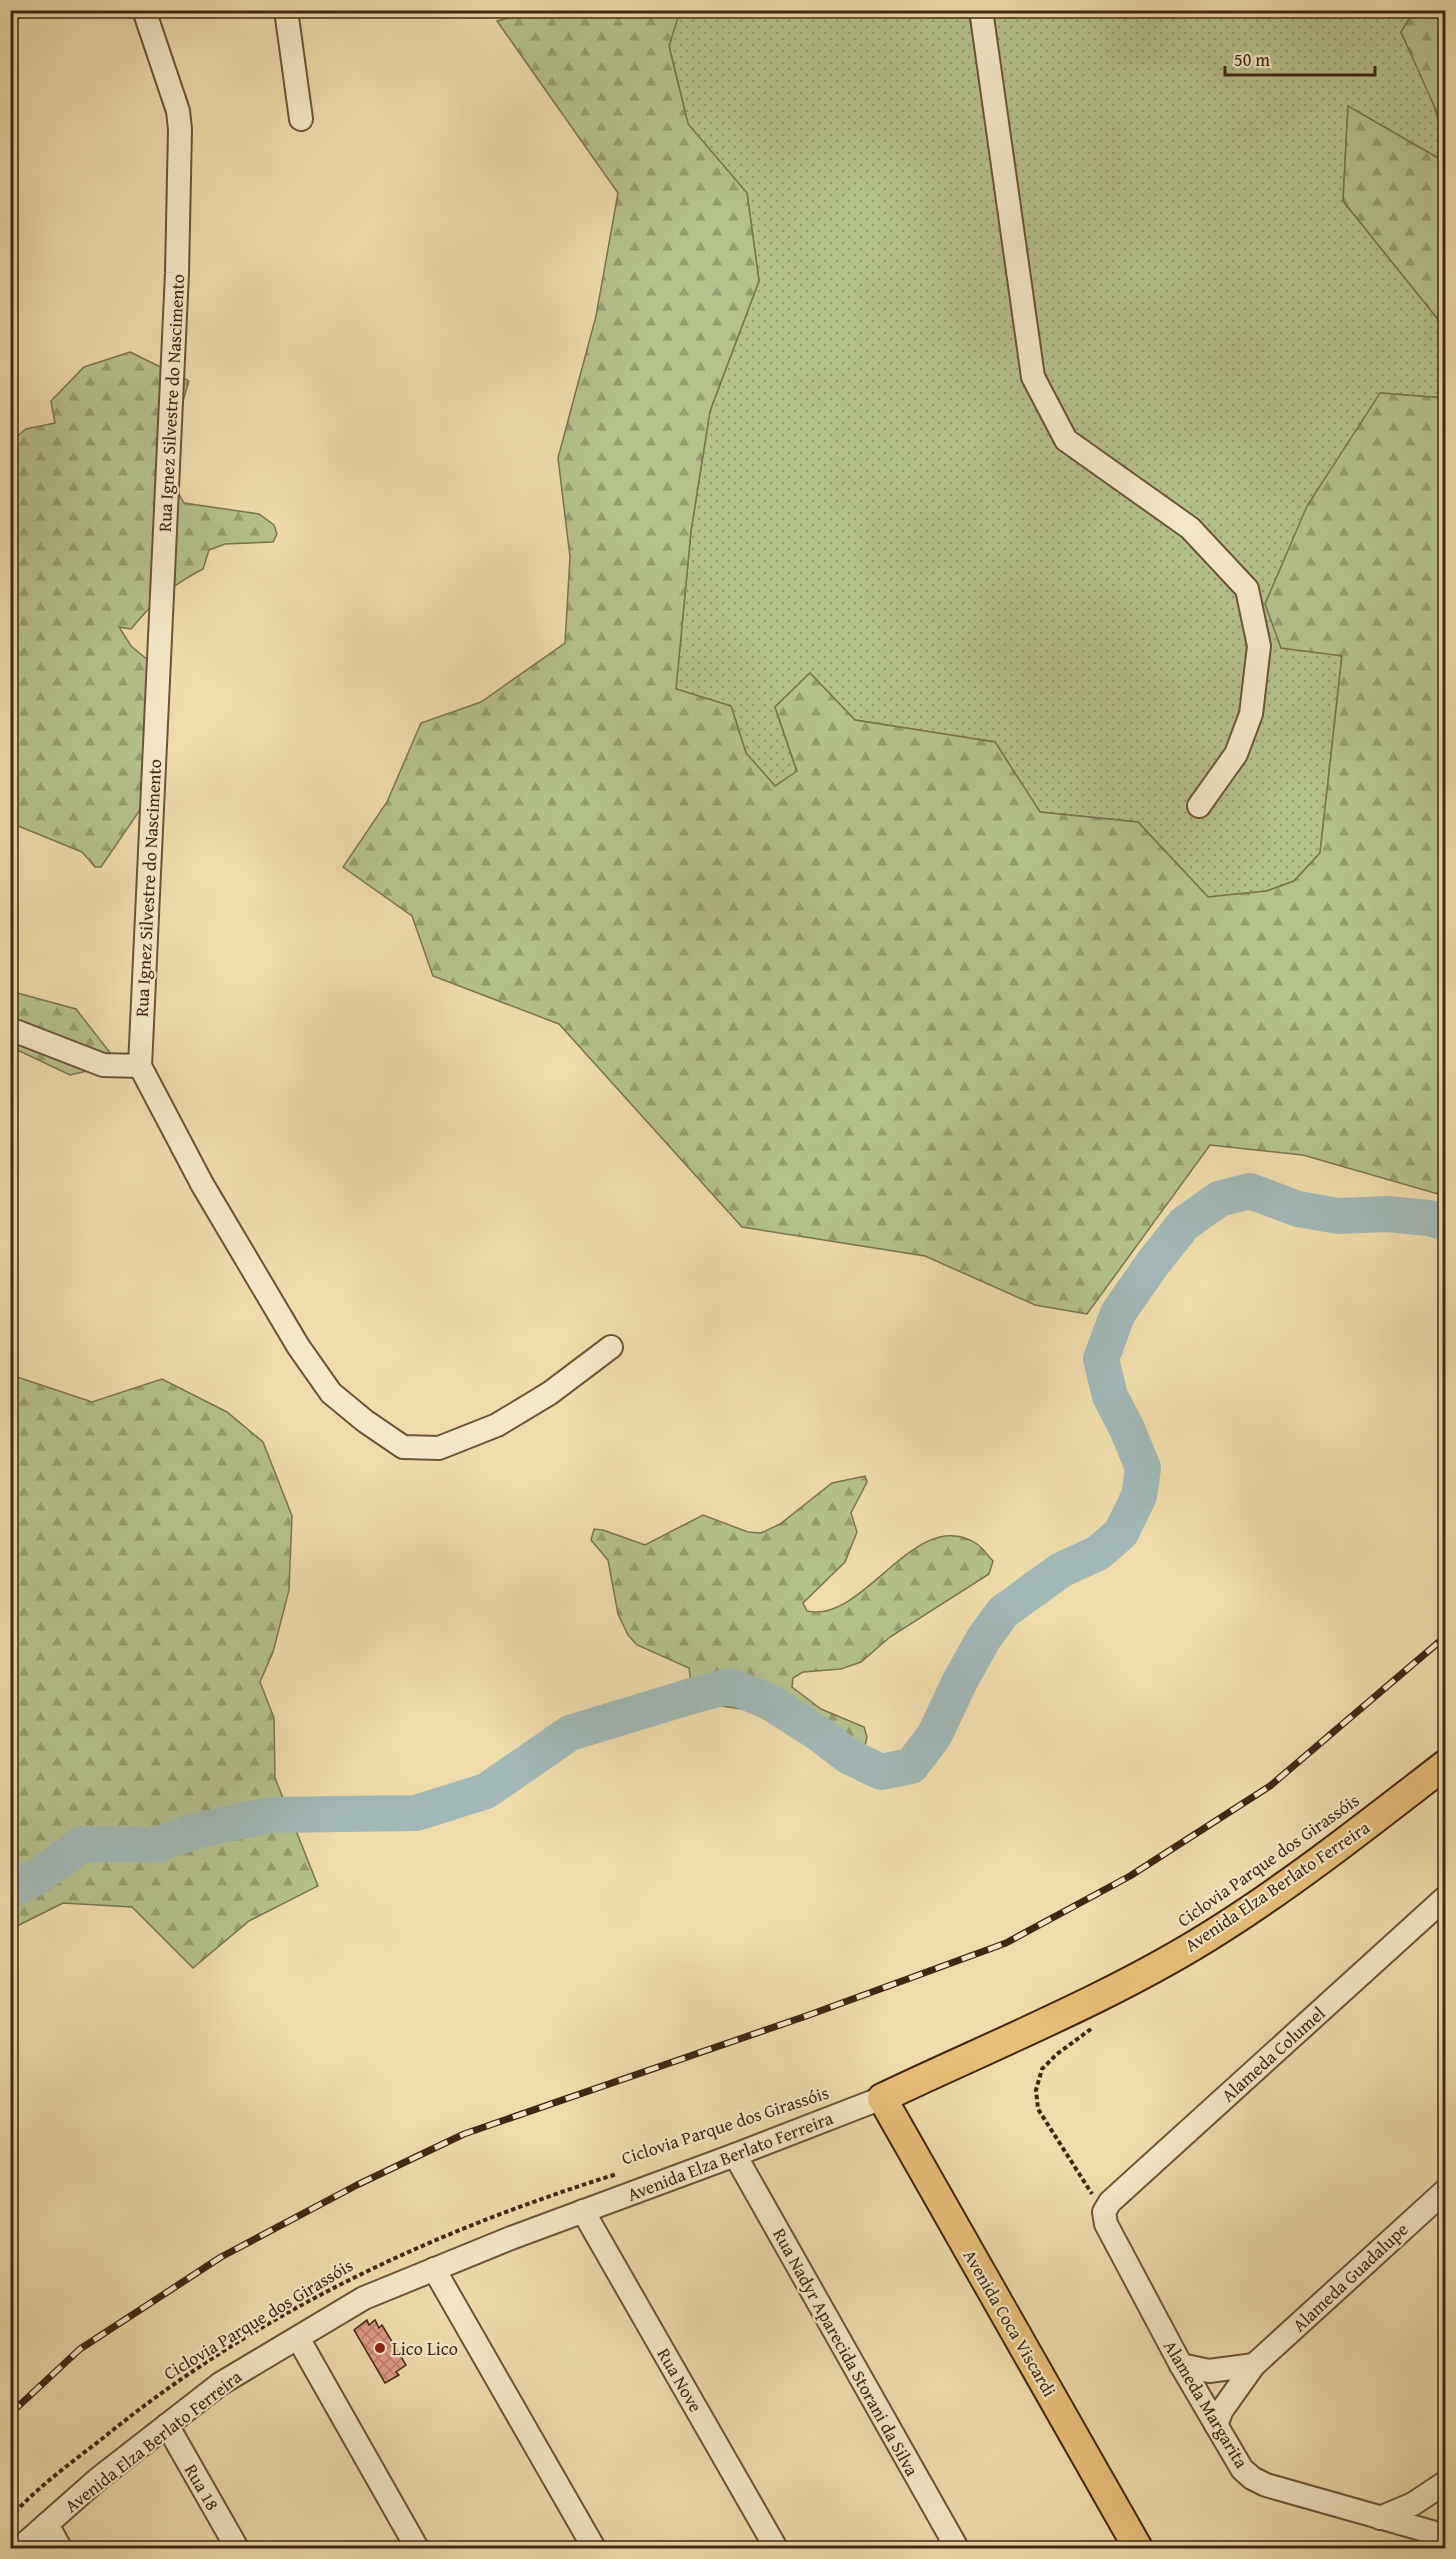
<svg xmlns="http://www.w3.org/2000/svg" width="1456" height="2559" font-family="'Gentium Book Plus',serif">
<defs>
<pattern id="grass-dots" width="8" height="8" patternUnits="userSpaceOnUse" patternTransform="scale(1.5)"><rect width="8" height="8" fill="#b5c28c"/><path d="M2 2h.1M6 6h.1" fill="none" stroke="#959e71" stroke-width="1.8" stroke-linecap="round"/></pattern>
<pattern id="forest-firs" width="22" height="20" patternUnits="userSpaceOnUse" patternTransform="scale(1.5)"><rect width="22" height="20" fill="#b5c28c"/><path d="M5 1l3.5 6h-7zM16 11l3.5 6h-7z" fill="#959e71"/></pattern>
<pattern id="building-cross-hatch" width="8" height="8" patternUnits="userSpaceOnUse" patternTransform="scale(1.5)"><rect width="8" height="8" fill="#e39a89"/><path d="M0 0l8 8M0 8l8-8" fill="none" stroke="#b97e6f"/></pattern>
</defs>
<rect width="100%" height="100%" fill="#f0dcab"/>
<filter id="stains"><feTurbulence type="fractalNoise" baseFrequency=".00333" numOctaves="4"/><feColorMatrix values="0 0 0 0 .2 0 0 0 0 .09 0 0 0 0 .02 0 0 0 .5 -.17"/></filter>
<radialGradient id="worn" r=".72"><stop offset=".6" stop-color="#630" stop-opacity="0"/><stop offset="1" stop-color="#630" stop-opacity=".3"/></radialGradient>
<path fill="url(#grass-dots)" stroke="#7a7450" stroke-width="1.5" d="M 680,10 L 1414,11 L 1401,32 C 1419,73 1445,116 1445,162 L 1348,107 L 1343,201 L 1445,328 L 1445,398 L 1380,393 L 1281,648 L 1342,655 L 1320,853 L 1294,881 L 1267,891 L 1208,897 L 1138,822 L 1040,812 L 995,742 L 855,720 L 810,673 L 775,707 L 797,772 L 775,786 L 746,753 L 731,706 L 676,689 L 691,531 L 710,411 L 759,281 L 747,193 L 688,124 L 669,46 Z"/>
<g fill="url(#forest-firs)" stroke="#7a7450" stroke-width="1.5">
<polygon points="534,11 680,11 669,46 688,124 747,193 759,281 710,411 691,531 676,689 731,706 746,753 775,786 797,771 775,707 810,673 855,720 995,742 1040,812 1138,822 1208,897 1267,891 1294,881 1320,853 1342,656 1281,648 1265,604 1307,506 1380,393 1445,398 1445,1196 1303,1155 1210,1145 1087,1314 1035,1305 925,1256 742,1227 559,1024 433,976 412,916 343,867 387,802 421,723 481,702 565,643 570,557 558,458 596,316 618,193 497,21"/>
<polygon points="1414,11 1445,11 1445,145 1440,119 1401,32"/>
<polygon points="1348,106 1445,162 1445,328 1343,201"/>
<path d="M 130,352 L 189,381 L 171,441 L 171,480 L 184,503 L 259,514 L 274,525 L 277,534 L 273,542 L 225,544 L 209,550 L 203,569 C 170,586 154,601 131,629 L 119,627 L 131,646 L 154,665 L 144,804 L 101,867 L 95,867 L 82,852 L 13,824 L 11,821 L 10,442 L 26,429 L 55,423 L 51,401 L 84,367 Z"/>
<polygon points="10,991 76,1009 111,1054 95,1069 70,1075 11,1047"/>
<polygon points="11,1375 92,1402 162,1379 227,1412 263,1442 292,1516 289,1590 273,1652 260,1682 274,1718 275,1778 318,1886 249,1921 193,1968 132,1907 63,1903 11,1929"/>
<path d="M 865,1476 L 867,1482 L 851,1513 L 857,1532 L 845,1562 L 803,1603 L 807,1611 C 864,1625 916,1503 977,1544 C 983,1548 988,1556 993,1561 L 989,1574 L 890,1637 L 861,1662 L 841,1669 L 803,1672 L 793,1678 L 792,1687 L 821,1709 L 864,1727 L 867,1737 L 864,1750 L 842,1750 L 773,1714 L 709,1704 L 697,1699 L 692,1691 L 689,1668 L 637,1645 L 628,1635 L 618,1614 L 608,1560 L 591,1540 L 594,1529 L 603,1530 L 645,1545 L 703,1515 L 748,1532 L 761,1533 L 780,1524 L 832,1483 Z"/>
</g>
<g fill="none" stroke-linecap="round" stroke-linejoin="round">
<polyline stroke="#a0b8b6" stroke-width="36" points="10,1891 40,1875 82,1844 156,1845 198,1830 270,1815 416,1813 486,1791 570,1733 695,1695 731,1686 769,1702 818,1733 848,1756 881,1772 911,1766 934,1736 961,1679 984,1638 1003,1612 1061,1570 1098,1553 1121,1533 1139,1496 1143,1468 1127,1429 1110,1396 1101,1359 1118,1313 1153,1263 1184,1224 1219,1199 1250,1191 1298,1209 1338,1216 1388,1214 1429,1218 1446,1223"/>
</g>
<polygon fill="url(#building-cross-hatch)" stroke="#402714" stroke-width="1.5" points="367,2320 369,2325 375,2320 379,2328 382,2325 406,2365 396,2372 399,2375 385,2383 354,2330"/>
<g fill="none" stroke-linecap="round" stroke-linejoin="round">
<defs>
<g id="minor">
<polyline points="144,10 178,111 180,129 177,273 140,1066 202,1184 298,1346 331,1393 365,1421 403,1447 439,1448 497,1425 550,1393 611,1347"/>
<polyline points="286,10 301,119"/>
<polyline points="981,10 1033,377 1066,440 1190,528 1247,589 1259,646 1251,714 1236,754 1199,806"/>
<polyline points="10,1029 103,1065 140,1066"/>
<polyline points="1446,1897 1110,2202 1104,2212 1106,2224 1181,2365 1242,2469 1252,2478 1266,2485 1446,2536"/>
<polyline points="735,2155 957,2548"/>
<polyline points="583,2211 776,2548"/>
<polyline points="434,2269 594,2548"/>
<polyline points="298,2338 417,2548"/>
<polyline points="1181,2365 1209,2371 1254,2365"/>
<polyline points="167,2425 237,2548"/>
<polyline points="1216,2425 1222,2410 1254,2365 1446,2190"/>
<polyline points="1380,2518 1413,2504 1446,2482"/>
<polyline points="47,2524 60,2548"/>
<polyline points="20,2548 98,2479 220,2384 364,2298 511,2238 735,2155 882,2098"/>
</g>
<path id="major" d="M 1138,2548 L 882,2098 C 993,2045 1116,1996 1219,1930 C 1298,1880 1372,1821 1446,1764"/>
</defs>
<use href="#minor" stroke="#6c543a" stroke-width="26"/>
<use href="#major" stroke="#402714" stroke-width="32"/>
<g stroke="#402714" stroke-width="4" stroke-dasharray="4.5 3" stroke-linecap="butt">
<polyline points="1091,2029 1057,2054 1042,2069 1036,2090 1038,2109 1092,2194"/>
<path d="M 10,2518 C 37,2487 71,2463 103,2438 C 255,2314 430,2232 617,2174"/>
</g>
<use href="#minor" stroke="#f5e8c8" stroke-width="22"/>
<use href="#major" stroke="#e8be76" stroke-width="28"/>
<defs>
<polyline id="rail" points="10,2414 80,2349 221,2257 357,2185 464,2134 809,2015 1006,1943 1130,1876 1270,1786 1446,1636"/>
</defs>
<use href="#rail" stroke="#402714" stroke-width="7"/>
<use href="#rail" stroke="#f5e8c8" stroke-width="4.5" stroke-dasharray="14" stroke-linecap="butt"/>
</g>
<circle fill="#8f2418" stroke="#f5e8c8" stroke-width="2" cx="380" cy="2348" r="6"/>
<g text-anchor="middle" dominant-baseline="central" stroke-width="4.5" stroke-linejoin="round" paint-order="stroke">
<g font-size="18" fill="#402714" stroke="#f5e8c8">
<text transform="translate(171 403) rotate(-87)">Rua Ignez Silvestre do Nascimento</text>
<text transform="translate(148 888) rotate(-87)">Rua Ignez Silvestre do Nascimento</text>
<text transform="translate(1268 1860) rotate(-35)">Ciclovia Parque dos Girassóis</text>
<text transform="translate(1277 1886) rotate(-34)">Avenida Elza Berlato Ferreira</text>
<text transform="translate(1273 2054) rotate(-42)">Alameda Columel</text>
<text transform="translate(725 2125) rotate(-18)">Ciclovia Parque dos Girassóis</text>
<text transform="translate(730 2156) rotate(-21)">Avenida Elza Berlato Ferreira</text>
<text transform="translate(1350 2277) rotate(-43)">Alameda Guadalupe</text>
<text transform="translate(258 2319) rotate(-31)">Ciclovia Parque dos Girassóis</text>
<text transform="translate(1010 2323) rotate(60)">Avenida Coca Viscardi</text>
<text transform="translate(846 2352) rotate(61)">Rua Nadyr Aparecida Storani da Silva</text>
<text transform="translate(680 2380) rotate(60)">Rua Nove</text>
<text transform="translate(1206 2404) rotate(59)">Alameda Margarita</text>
<text transform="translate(153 2441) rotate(-38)">Avenida Elza Berlato Ferreira</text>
<text transform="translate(202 2487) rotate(60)">Rua 18</text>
</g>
<g font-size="18" fill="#402714" stroke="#f5e8c8" text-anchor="start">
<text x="392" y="2348">Lico Lico</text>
</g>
</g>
<rect width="1456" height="2559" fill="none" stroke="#f0dcab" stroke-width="36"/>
<rect x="12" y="12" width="1432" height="2535" fill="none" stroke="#402714" stroke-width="3"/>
<rect x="18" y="18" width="1420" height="2523" fill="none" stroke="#402714" stroke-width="1.5"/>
<path d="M1225 66v9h150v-9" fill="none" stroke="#402714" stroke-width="3"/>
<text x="1234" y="66" font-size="18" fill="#402714" stroke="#f5e8c8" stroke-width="4.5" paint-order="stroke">50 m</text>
<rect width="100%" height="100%" filter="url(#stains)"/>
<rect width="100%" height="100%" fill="url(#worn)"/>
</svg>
